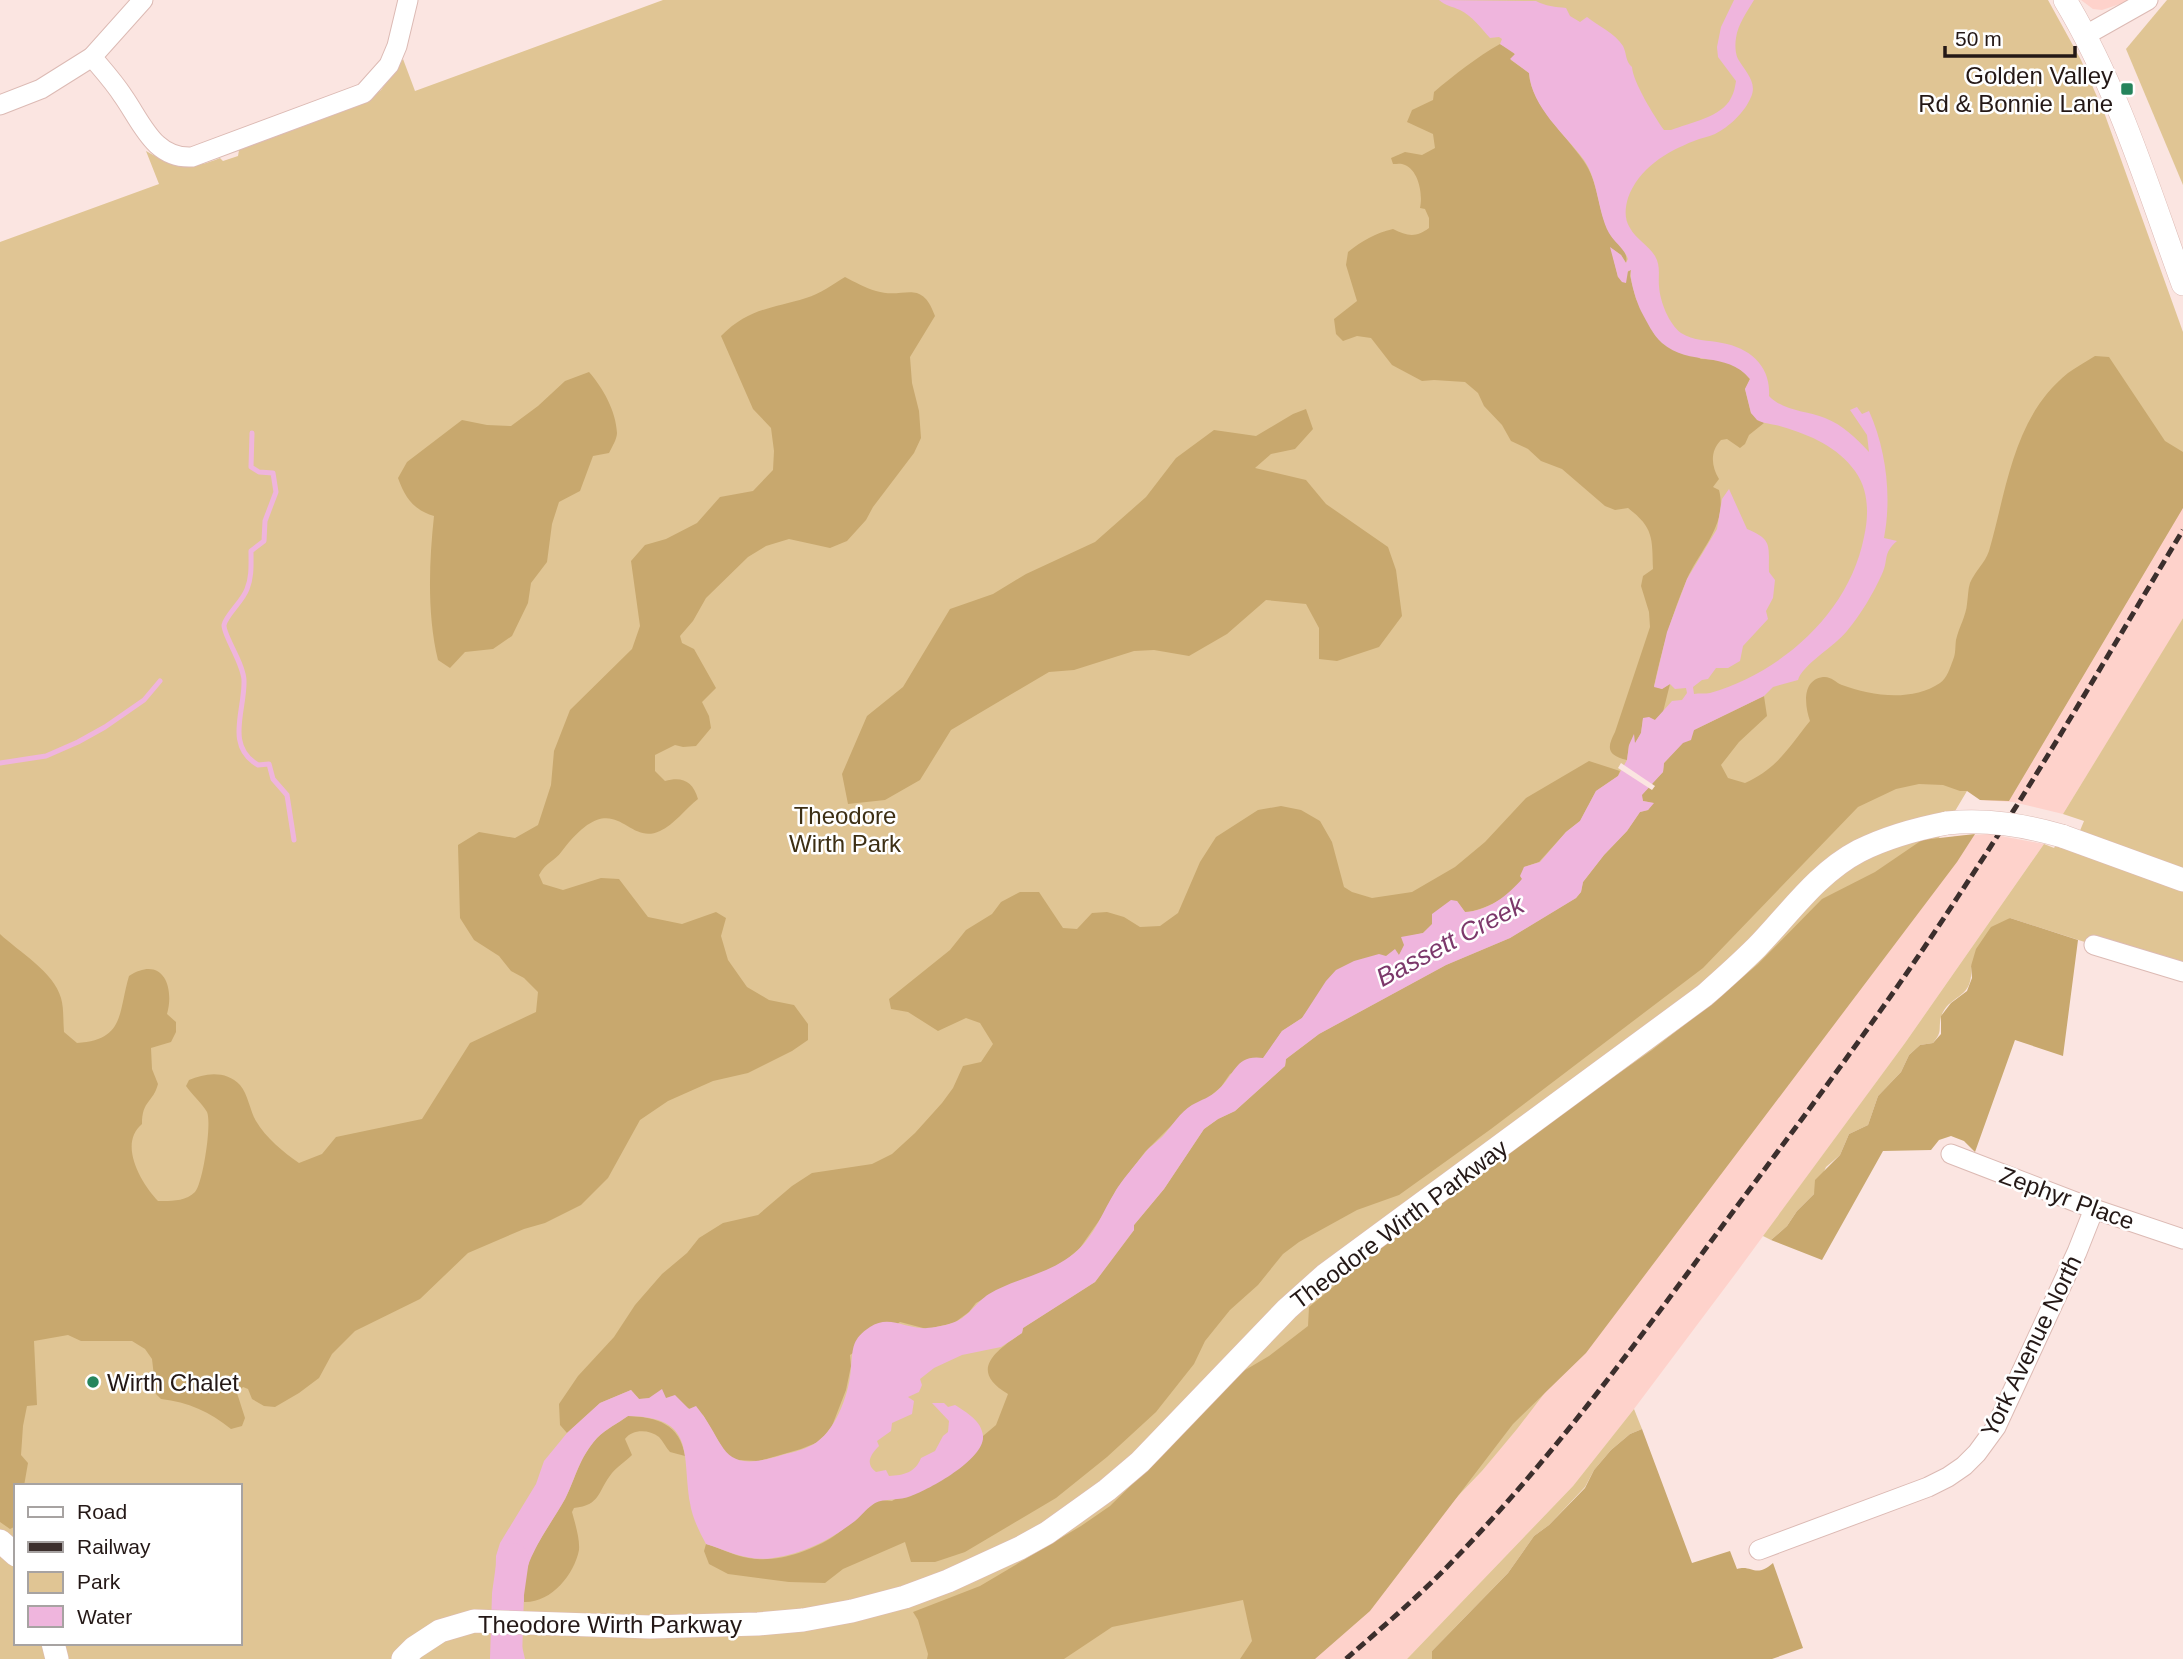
<svg xmlns="http://www.w3.org/2000/svg" width="2183" height="1659" font-family="Arial,sans-serif">
<rect width="100%" height="100%" fill="#fbe5e1"/>
<g fill="#fed2cb">
<polygon points="2081,0 2132,0 2102,10 2093,9"/>
<polygon points="2183,461 2183,618 2169,642 2063,814 2013,802 1980,800"/>
<polygon points="1990,834 2044,844 1905,1043 1736,1273 1634,1409 1573,1486 1407,1659 1286,1659 1410,1546 1482,1471 1573,1356 1954,836"/>
</g>
<g fill="#e0c594" fill-rule="evenodd">
<path d="M 663,0 L 2048,0 L 2081,60 L 2105,115 L 2183,332 L 2183,461 L 1967,791 L 1939,838 L 1573,1356 L 1517,1429 L 1482,1471 L 1410,1546 L 1286,1659 L 0,1659 L 0,242 L 159,184 L 146,151 C 176,168 188,171 220,158 L 223,161 L 238,156 L 239,150 L 360,105 L 381,90 L 403,59 L 415,91 ZM 16,1486 L 240,1486 L 240,1643 L 16,1643 Z"/>
<polygon points="2167,0 2183,0 2183,185 2126,49"/>
<path d="M 2183,618 L 2183,963 L 2098,936 L 2094,945 L 2010,918 L 1971,966 C 1974,1001 1949,993 1941,1017 C 1938,1030 1943,1031 1933,1043 L 1920,1045 L 1909,1055 L 1901,1072 L 1878,1096 L 1868,1125 L 1849,1134 L 1840,1155 L 1826,1167 L 1814,1194 L 1797,1211 L 1787,1226 L 1771,1240 L 1763,1236 L 1905,1043 L 2044,844 L 2054,848 L 2067,829 L 2079,833 L 2084,821 L 2063,814 Z"/>
<polygon points="1634,1409 1642,1429 1630,1434 1611,1450 1594,1470 1585,1487 1549,1525 1534,1536 1508,1573 1432,1651 1432,1659 1407,1659 1573,1486"/>
</g>
<g fill="#c8a86e">
<path d="M 1500,44 L 1513,51 L 1515,55 L 1511,60 L 1529,73 C 1531,105 1566,135 1583,160 C 1599,182 1597,209 1609,232 C 1615,244 1629,249 1626,263 L 1621,255 L 1611,248 L 1618,277 L 1631,270 L 1630,276 L 1636,299 L 1655,335 L 1701,359 L 1723,360 L 1741,369 L 1750,379 L 1745,389 L 1751,413 L 1764,423 L 1749,435 L 1745,444 L 1740,448 L 1727,439 L 1721,440 C 1710,451 1711,466 1719,479 L 1713,487 L 1719,490 C 1728,524 1700,550 1687,579 C 1672,614 1662,649 1654,686 L 1662,689 L 1670,684 L 1663,712 L 1655,720 L 1643,719 L 1641,733 L 1635,744 L 1629,745 L 1627,760 C 1608,755 1606,749 1615,732 L 1650,627 L 1649,612 L 1641,586 L 1643,576 L 1653,569 C 1652,538 1654,528 1628,508 L 1615,510 L 1605,506 L 1562,469 L 1541,461 L 1528,449 L 1511,441 L 1502,425 L 1484,406 L 1478,393 L 1465,382 L 1434,380 L 1422,381 L 1392,365 L 1371,338 L 1357,336 L 1343,341 L 1336,334 L 1334,319 L 1357,301 L 1346,265 L 1348,252 C 1362,241 1375,233 1393,229 C 1407,236 1416,238 1429,228 L 1429,218 L 1425,209 L 1420,208 C 1423,195 1419,171 1405,165 C 1401,163 1397,164 1393,164 L 1391,158 L 1405,152 L 1422,155 L 1435,148 L 1433,134 L 1407,122 L 1412,110 L 1433,100 L 1434,92 C 1454,75 1477,57 1500,44 Z"/>
<path d="M 845,277 C 855,282 865,288 876,291 C 904,300 921,277 935,316 L 910,357 L 912,383 L 919,411 L 921,438 L 914,453 L 873,507 L 866,520 L 847,541 L 830,548 L 789,539 L 766,546 L 748,557 L 706,598 L 693,621 L 680,636 L 682,643 L 694,649 L 716,688 L 702,702 L 709,716 L 711,728 L 696,746 L 683,747 L 675,745 L 655,755 L 655,771 L 665,781 C 682,776 693,781 698,799 C 686,808 674,825 660,831 C 625,848 616,781 562,851 C 554,862 546,862 539,875 L 543,884 L 563,890 L 601,878 L 619,879 L 648,917 L 682,924 L 716,912 L 726,918 L 721,936 L 728,960 L 747,987 L 769,1000 L 794,1005 L 808,1024 L 808,1040 L 792,1051 L 748,1073 L 713,1081 L 668,1101 L 640,1120 L 608,1178 L 581,1205 L 545,1223 L 524,1229 L 468,1253 L 420,1299 L 355,1331 L 332,1354 L 319,1378 L 299,1393 L 275,1407 L 264,1406 L 252,1399 L 248,1389 L 243,1387 L 237,1393 L 245,1418 L 242,1426 L 231,1429 C 210,1412 188,1402 161,1399 L 156,1394 L 152,1359 L 145,1349 L 132,1341 L 81,1341 L 68,1335 L 34,1341 L 37,1405 L 27,1406 L 23,1426 L 21,1455 L 28,1463 L 24,1486 L 16,1486 L 16,1526 L 10,1529 L 0,1522 L 0,934 C 19,952 54,972 61,998 C 64,1008 63,1021 64,1032 L 77,1043 C 125,1040 118,1013 129,976 C 162,955 175,986 167,1014 L 176,1022 L 176,1032 L 171,1042 L 151,1048 L 152,1069 L 158,1084 C 153,1103 142,1100 142,1124 C 118,1144 141,1183 158,1201 C 169,1201 185,1202 195,1192 C 203,1183 212,1123 207,1112 C 202,1103 192,1095 186,1086 L 189,1080 C 205,1073 226,1070 240,1085 C 248,1094 250,1111 256,1121 C 266,1138 283,1152 299,1163 L 322,1154 L 336,1137 L 422,1119 L 470,1043 L 536,1012 L 538,992 L 524,978 L 511,971 L 499,956 L 474,940 L 460,918 L 458,845 L 479,832 L 515,838 L 538,825 L 551,785 L 554,751 L 570,710 L 632,649 L 640,626 L 631,561 L 645,545 L 666,539 L 697,523 L 720,497 L 753,491 L 773,470 L 774,451 L 771,428 L 753,409 L 721,336 C 749,308 771,309 806,298 C 820,294 833,284 845,277 Z"/>
<path d="M 2095,356 L 2109,357 L 2165,441 L 2183,452 L 2183,508 L 2009,801 L 1980,800 L 1967,791 L 1960,791 L 1943,785 L 1919,784 L 1896,789 L 1858,807 L 1703,968 L 1491,1129 L 1399,1195 L 1357,1210 L 1299,1242 L 1283,1254 L 1258,1285 L 1230,1310 L 1205,1341 L 1194,1364 L 1156,1412 L 1107,1457 L 1056,1498 L 965,1552 L 935,1562 L 911,1562 L 905,1542 L 843,1569 L 825,1583 L 789,1582 L 728,1574 L 709,1564 L 704,1551 L 706,1544 C 723,1549 738,1558 757,1559 C 782,1561 813,1550 834,1536 C 844,1530 873,1501 881,1500 C 884,1500 888,1501 892,1501 L 981,1444 L 983,1436 L 996,1425 L 1008,1394 C 967,1370 997,1350 1022,1333 L 1023,1328 L 1095,1282 L 1134,1230 L 1134,1225 L 1164,1189 L 1204,1129 L 1218,1119 L 1235,1111 L 1285,1066 L 1286,1059 L 1319,1034 L 1446,965 L 1510,938 L 1576,898 L 1581,892 L 1583,882 L 1604,855 L 1627,831 L 1640,812 L 1648,810 L 1653,803 L 1643,801 L 1641,795 L 1663,772 L 1664,763 L 1694,730 L 1764,696 L 1767,716 L 1739,742 L 1721,765 L 1728,778 L 1745,783 C 1778,768 1788,748 1810,721 C 1805,707 1801,680 1823,677 C 1831,676 1835,682 1842,685 C 1871,696 1912,702 1940,683 C 1947,678 1950,668 1953,660 C 1956,653 1955,647 1956,640 C 1959,627 1966,616 1967,604 C 1968,597 1968,589 1970,583 C 1975,571 1985,563 1989,551 C 2007,489 2013,417 2068,373 C 2076,367 2086,362 2095,356 Z"/>
<path d="M 589,372 C 603,388 616,411 617,433 C 617,439 612,447 609,453 L 593,456 L 580,491 L 559,502 L 552,524 L 547,562 L 531,583 L 528,603 L 512,636 L 493,649 L 465,652 L 450,668 L 438,660 C 427,615 429,562 434,516 C 414,510 405,498 398,478 L 407,462 L 462,420 L 487,425 L 511,426 L 538,406 L 565,381 Z"/>
<polygon points="1306,409 1313,429 1295,449 1271,454 1255,468 1306,480 1326,504 1388,547 1396,570 1402,616 1379,647 1337,661 1319,659 1319,628 1306,604 1266,600 1227,634 1189,656 1154,650 1134,651 1074,670 1049,672 951,730 920,780 885,800 848,804 842,774 867,716 903,687 950,609 993,594 1026,574 1095,542 1146,497 1176,458 1214,430 1256,436 1293,414"/>
<path d="M 1589,761 L 1620,771 L 1618,776 L 1596,791 L 1580,821 L 1566,832 L 1539,862 L 1524,867 C 1523,871 1524,875 1522,879 C 1515,895 1481,912 1465,912 L 1457,901 L 1423,933 L 1411,936 L 1399,955 L 1386,956 L 1315,1001 L 1302,1018 L 1282,1031 L 1263,1059 L 1230,1074 L 1221,1087 L 1207,1099 L 1191,1106 L 1145,1152 L 1116,1190 L 1105,1212 L 1080,1248 L 1066,1260 L 1050,1270 L 1009,1285 L 976,1303 L 969,1312 L 954,1323 L 927,1329 L 900,1322 L 850,1355 L 851,1366 L 846,1390 L 832,1426 L 825,1435 L 816,1443 L 801,1449 L 759,1461 L 734,1460 L 726,1454 L 703,1415 L 666,1398 L 639,1399 L 631,1390 L 600,1403 L 567,1433 L 560,1425 L 559,1404 L 578,1376 L 614,1337 L 635,1305 L 662,1274 L 687,1253 L 699,1238 L 723,1223 L 758,1215 L 792,1186 L 812,1173 L 872,1164 L 892,1154 L 915,1133 L 942,1103 L 953,1088 L 963,1066 L 981,1062 L 993,1044 L 980,1023 L 966,1018 L 938,1031 L 908,1012 L 891,1009 L 889,999 L 950,950 L 966,930 L 992,914 L 1001,902 L 1020,892 L 1039,892 L 1063,928 L 1077,929 L 1092,913 L 1107,912 L 1124,917 L 1140,927 L 1160,926 L 1178,913 L 1200,862 L 1216,837 L 1258,810 L 1281,806 L 1301,810 L 1320,821 L 1332,842 L 1344,887 L 1352,892 L 1372,898 L 1412,892 L 1455,867 L 1485,842 L 1526,798 Z"/>
<polygon points="1975,834 1957,862 1586,1353 1513,1424 1370,1611 1315,1659 1240,1659 1252,1641 1243,1600 1112,1627 1064,1659 927,1659 928,1654 918,1620 913,1612 980,1586 1081,1526 1110,1506 1180,1437 1230,1379 1269,1356 1308,1326 1309,1307 1381,1247 1463,1183 1652,1050 1710,1005 1758,964 1822,899 1875,872 1922,840"/>
<polygon points="2010,918 2078,940 2063,1056 2015,1040 1975,1152 1964,1141 1951,1136 1939,1140 1931,1150 1883,1151 1822,1260 1771,1240 1787,1226 1797,1211 1814,1194 1815,1180 1840,1155 1849,1134 1868,1125 1878,1096 1901,1072 1909,1055 1920,1045 1933,1043 1941,1034 1941,1016 1951,1003 1967,991 1972,978 1971,966 1976,949 1991,927"/>
<path d="M 628,1416 C 657,1417 680,1424 685,1456 L 670,1452 C 666,1448 663,1441 659,1437 C 649,1429 632,1429 625,1439 L 632,1455 C 626,1461 617,1467 612,1473 C 597,1492 601,1505 574,1508 L 572,1512 C 575,1523 580,1539 579,1550 C 574,1575 551,1603 524,1602 C 517,1564 548,1530 565,1499 C 576,1477 579,1458 597,1438 C 606,1429 618,1423 628,1416 Z"/>
<path d="M 1642,1429 L 1692,1563 L 1730,1551 L 1737,1569 C 1752,1564 1755,1579 1773,1563 L 1803,1648 L 1772,1659 L 1432,1659 L 1432,1651 L 1508,1573 L 1534,1536 L 1549,1525 L 1585,1488 L 1594,1470 L 1611,1450 L 1630,1434 Z"/>
</g>
<g fill="#efb5dd">
<path d="M 1439,0 L 1536,1 C 1545,6 1556,7 1566,8 L 1570,16 L 1580,22 L 1587,17 C 1598,26 1615,33 1623,46 C 1627,54 1625,61 1632,67 C 1633,82 1654,116 1664,130 L 1671,130 C 1689,123 1722,117 1731,98 C 1734,93 1735,87 1736,81 L 1718,57 L 1717,47 L 1721,27 L 1734,0 L 1754,0 C 1747,12 1738,24 1736,38 C 1735,44 1735,53 1738,59 C 1744,70 1758,82 1751,97 C 1745,112 1729,127 1715,134 C 1708,137 1701,138 1694,141 C 1666,152 1639,168 1628,198 C 1625,208 1624,219 1630,228 C 1636,239 1648,245 1655,256 C 1661,266 1658,276 1659,286 C 1660,302 1669,324 1681,333 C 1693,341 1709,340 1722,343 C 1750,348 1771,366 1769,396 C 1783,411 1807,411 1825,418 C 1843,425 1856,438 1869,452 L 1867,435 L 1850,410 L 1857,407 L 1862,414 L 1869,411 C 1886,449 1892,496 1884,538 L 1897,541 C 1882,554 1889,560 1882,574 C 1873,594 1861,614 1847,631 C 1835,646 1802,665 1798,680 L 1773,687 L 1764,696 L 1694,730 L 1691,740 L 1683,743 L 1664,763 L 1663,772 L 1642,795 L 1643,801 L 1654,803 L 1648,810 L 1640,812 L 1627,831 L 1604,855 L 1583,882 L 1581,892 L 1576,898 L 1510,938 L 1446,965 L 1319,1034 L 1286,1059 L 1285,1066 L 1235,1111 L 1218,1119 L 1204,1129 L 1164,1189 L 1134,1225 L 1134,1230 L 1095,1282 L 1023,1328 L 1022,1333 L 1001,1347 L 962,1355 L 934,1368 L 920,1379 L 922,1385 L 919,1392 L 908,1397 L 914,1401 L 912,1414 L 892,1423 L 891,1431 L 877,1441 L 879,1446 C 870,1455 865,1464 876,1472 L 886,1470 L 889,1476 C 904,1475 915,1473 921,1458 L 935,1451 L 943,1436 L 948,1432 L 949,1421 L 932,1403 L 944,1403 L 948,1407 L 955,1405 C 966,1412 982,1421 983,1436 C 985,1459 930,1489 911,1496 C 900,1501 884,1498 875,1503 C 868,1507 862,1515 855,1521 C 830,1540 805,1553 773,1558 C 748,1562 728,1551 706,1544 C 699,1531 692,1517 690,1503 C 682,1453 696,1417 628,1416 C 618,1423 606,1429 597,1438 C 579,1458 576,1477 565,1499 C 548,1530 518,1564 524,1602 L 495,1600 L 496,1556 L 500,1543 L 536,1484 L 544,1461 L 567,1433 L 600,1403 L 631,1390 L 639,1399 L 649,1398 L 662,1389 L 666,1398 L 675,1395 L 689,1409 L 696,1406 C 728,1445 718,1475 782,1455 C 794,1452 807,1449 817,1442 C 837,1428 850,1391 851,1367 C 853,1347 852,1339 870,1327 C 890,1314 906,1330 927,1328 C 932,1328 947,1325 952,1323 C 967,1319 976,1302 989,1294 C 1018,1277 1052,1274 1078,1250 C 1095,1234 1103,1211 1115,1192 C 1122,1180 1135,1165 1144,1154 C 1149,1147 1157,1142 1163,1136 C 1172,1126 1180,1112 1192,1105 C 1201,1100 1211,1097 1219,1089 C 1235,1074 1236,1054 1263,1058 L 1282,1031 L 1302,1018 L 1326,981 L 1336,970 L 1354,961 L 1379,954 L 1386,956 L 1395,949 L 1399,955 L 1404,945 L 1401,937 L 1423,933 L 1432,924 L 1432,914 L 1451,900 L 1457,901 L 1465,912 C 1488,911 1507,896 1522,879 L 1520,876 L 1524,867 L 1540,862 L 1566,832 L 1580,821 L 1596,791 L 1618,776 L 1627,760 L 1629,745 L 1634,734 L 1635,743 L 1641,733 L 1643,718 L 1649,717 L 1655,720 L 1672,701 L 1682,700 L 1687,693 L 1686,688 L 1675,689 L 1670,684 L 1662,689 L 1654,687 L 1667,632 L 1687,579 L 1717,529 L 1722,499 L 1729,489 L 1747,529 C 1774,540 1768,547 1769,572 L 1775,580 L 1773,598 L 1766,611 L 1768,619 L 1743,646 L 1740,661 L 1728,668 L 1716,668 L 1708,679 L 1702,680 L 1693,687 L 1694,694 C 1699,693 1705,694 1710,693 C 1782,672 1849,613 1864,537 C 1869,515 1869,490 1855,471 C 1838,447 1810,435 1783,427 C 1774,424 1765,424 1757,420 L 1751,413 L 1745,389 L 1750,379 C 1726,350 1690,367 1662,343 C 1653,335 1647,322 1641,311 C 1637,302 1629,280 1631,270 L 1628,271 L 1626,283 L 1622,282 L 1618,277 L 1610,247 L 1621,255 L 1626,263 L 1628,259 C 1624,248 1615,243 1609,233 C 1597,210 1599,182 1584,160 C 1565,134 1532,108 1529,73 L 1510,59 L 1515,54 L 1500,44 L 1502,39 L 1499,37 L 1490,38 C 1481,28 1472,16 1460,10 C 1451,6 1446,6 1439,0 Z"/>
<polygon points="498,1641 521,1642 525,1659 491,1659"/>
</g>
<polygon fill="#fbe5e1" points="1621,763 1655,786 1652,790 1618,768"/>
<g fill="none" stroke-linecap="round" stroke-linejoin="round">
<g stroke="#efb5dd" stroke-width="5">
<path d="M 252,433 L 251,467 L 259,472 L 273,473 L 276,492 L 265,521 L 264,541 L 251,551 C 251,564 252,577 247,589 C 243,601 226,615 224,625 C 223,635 244,664 244,681 C 245,710 225,746 258,765 L 269,764 L 273,779 L 287,795 L 294,840"/>
<polyline points="0,763 46,756 78,742 105,727 144,700 160,681"/>
</g>
<polyline stroke="#efb5dd" stroke-width="32" points="506,1659 508,1594 513,1559"/>
<defs>
<g id="minor">
<polyline points="2086,35 2148,0"/>
<path d="M 92,57 C 103,70 114,82 123,96 C 142,123 154,159 192,157 L 364,93 L 389,65 L 397,46 L 408,0"/>
<polyline points="0,105 41,89 92,57 143,0"/>
<polyline points="2094,945 2183,972"/>
<polyline points="1951,1154 2094,1209 2183,1239"/>
<polyline points="1759,1550 1928,1487 1948,1477 1964,1466 1977,1453 1996,1427 2077,1252 2094,1209"/>
</g>
<g id="tertiary">
<path d="M 2065,0 C 2118,88 2148,188 2183,284"/>
<polyline points="2062,836 2183,880"/>
<polyline points="0,1541 16,1555"/>
<polyline points="53,1643 57,1659"/>
<path d="M 403,1659 L 414,1648 L 440,1631 L 474,1621 L 650,1627 L 758,1624 L 803,1620 L 852,1611 L 905,1597 L 948,1581 L 1020,1548 L 1047,1533 L 1107,1490 L 1140,1462 L 1287,1309 L 1325,1275 L 1705,995 C 1722,980 1740,964 1757,947 C 1789,914 1817,873 1859,851 C 1887,837 1916,829 1947,823"/>
</g>
</defs>
<use href="#minor" stroke="#dcbab4" stroke-width="21"/>
<use href="#tertiary" stroke="#dcbab4" stroke-width="24"/>
<use href="#minor" stroke="#fff" stroke-width="19"/>
<use href="#tertiary" stroke="#fff" stroke-width="23"/>
<path stroke="#3c2f2d" stroke-width="5" stroke-dasharray="10 5" stroke-linecap="butt" d="M 1346,1659 C 1378,1631 1411,1603 1441,1573 C 1547,1466 1637,1342 1726,1221 C 1805,1115 1885,1009 1957,898 C 2037,778 2109,653 2183,530"/>
<defs>
<path id="tertiary-bridge" d="M 1947,823 C 1987,819 2023,825 2062,836"/>
</defs>
<use href="#tertiary-bridge" stroke="#dcbab4" stroke-width="24" stroke-linecap="butt"/>
<use href="#tertiary-bridge" stroke="#fff" stroke-width="23"/>
</g>
<g fill="#25845c" stroke="#fff" stroke-width="2.5">
<rect x="2120" y="82" width="14" height="14" rx="3.5"/>
<circle cx="93" cy="1382" r="7"/>
</g>
<g text-anchor="middle" dominant-baseline="central" stroke-width="5" stroke-linejoin="round" paint-order="stroke">
<g font-size="24" fill="#241816" stroke="#fff" text-anchor="end">
<text x="2113" y="75">Golden Valley<tspan x="2113" dy="28">Rd &amp; Bonnie Lane</tspan></text>
<text x="107" y="1382" text-anchor="start">Wirth Chalet</text>
</g>
<g font-size="24" fill="#3d2f14" stroke="#fff">
<text x="845" y="815">Theodore<tspan x="845" dy="28">Wirth Park</tspan></text>
</g>
<g font-size="24" fill="#241816" stroke="#fff">
<text transform="translate(2067 1198) rotate(20)">Zephyr Place</text>
<text transform="translate(1399 1224) rotate(-37)">Theodore Wirth Parkway</text>
<text transform="translate(2031 1346) rotate(-64)">York Avenue North</text>
<text x="610" y="1624">Theodore Wirth Parkway</text>
</g>
<g font-size="26" font-style="italic" fill="#7c386b" stroke="#fff">
<text transform="translate(1450 941) rotate(-28)">Bassett Creek</text>
</g>
</g>
<rect x="14" y="1484" width="228" height="161" fill="#ffffff" stroke="#a7a3a2" stroke-width="2"/>
<rect x="28" y="1507" width="35" height="10" fill="#ffffff" stroke="#a7a3a2" stroke-width="2"/>
<text x="77" y="1519" font-size="21" fill="#241816">Road</text>
<rect x="28" y="1542" width="35" height="10" fill="#3c2f2d" stroke="#a7a3a2" stroke-width="2"/>
<text x="77" y="1554" font-size="21" fill="#241816">Railway</text>
<rect x="28" y="1572" width="35" height="21" fill="#e0c594" stroke="#a7a3a2" stroke-width="2"/>
<text x="77" y="1589" font-size="21" fill="#241816">Park</text>
<rect x="28" y="1606" width="35" height="21" fill="#efb5dd" stroke="#a7a3a2" stroke-width="2"/>
<text x="77" y="1624" font-size="21" fill="#241816">Water</text>
<path d="M1945 46v10h130v-10" fill="none" stroke="#241816" stroke-width="3.5"/>
<text x="1955" y="46" font-size="21" fill="#241816" stroke="#ffffff" stroke-width="5" paint-order="stroke">50 m</text>
</svg>
